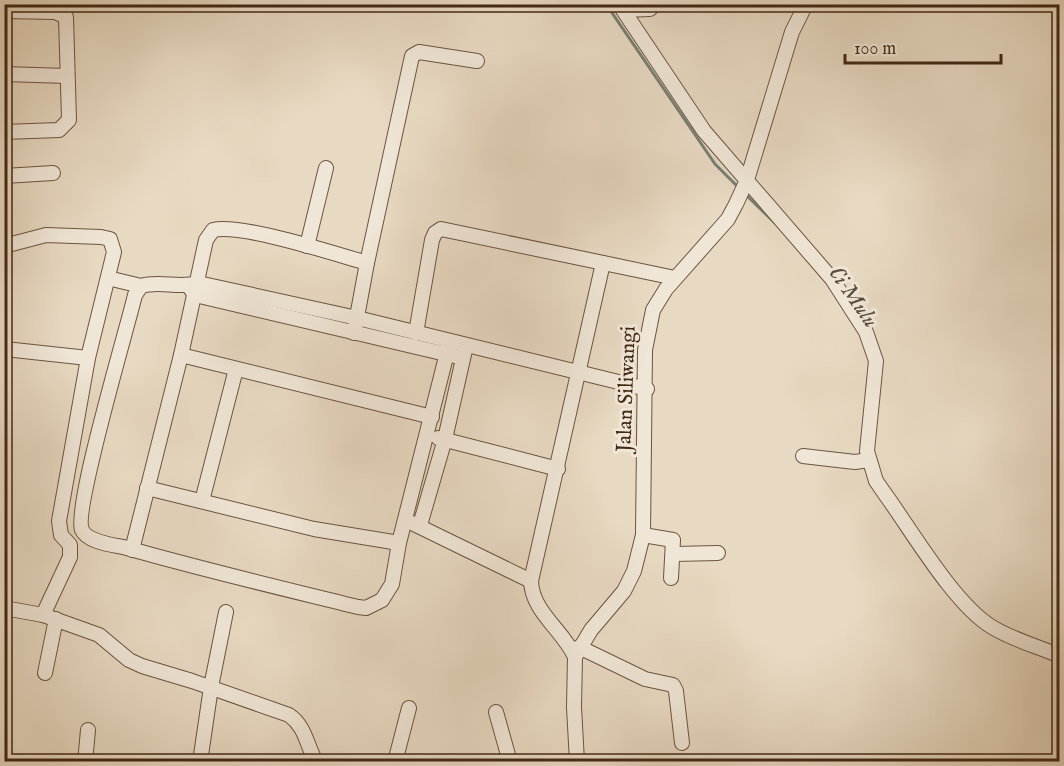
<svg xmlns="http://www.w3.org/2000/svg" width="1064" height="766" font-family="'IM FELL English',serif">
<rect width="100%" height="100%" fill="#e8d9c2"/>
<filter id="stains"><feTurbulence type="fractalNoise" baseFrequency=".00333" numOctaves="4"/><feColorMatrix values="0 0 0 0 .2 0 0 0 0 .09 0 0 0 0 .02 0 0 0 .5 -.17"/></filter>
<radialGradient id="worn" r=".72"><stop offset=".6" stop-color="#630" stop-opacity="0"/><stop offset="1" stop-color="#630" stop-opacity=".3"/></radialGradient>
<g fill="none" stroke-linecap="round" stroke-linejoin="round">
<g stroke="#758075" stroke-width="3">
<polyline points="606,4 715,164 738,187"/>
<polyline points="745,194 775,223"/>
</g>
<defs>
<g id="minor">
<path d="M 619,4 L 704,131 L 832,279 L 866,332 L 876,361 L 867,451 L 876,481 L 885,494 C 912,531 954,604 992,627 C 1013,640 1037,646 1060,656"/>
<polyline points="624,10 650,9 654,4"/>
<polyline points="4,11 55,12 66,17 69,120 59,130 4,132"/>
<polyline points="4,74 67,76"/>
<polyline points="4,176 53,173"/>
<polyline points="4,246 46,235 101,237 110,239 114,252 88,358 59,521 61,535 70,545 70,557 43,615"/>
<polyline points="307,246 326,168"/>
<polyline points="367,263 412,56 419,52 477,61"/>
<polyline points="116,280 141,286"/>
<polyline points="190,288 195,295 463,358"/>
<polyline points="416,333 432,240 435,233 441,229 675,278"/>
<path d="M 450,341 L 399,543 L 392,584 L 382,600 L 366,608 L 358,607 C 281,588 204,570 127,548 C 115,545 88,543 82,530 C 73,510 127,329 135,295 L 141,286 C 160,280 179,289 198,283 L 357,318 L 647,389"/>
<polyline points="5,349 88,358"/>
<path d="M 181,355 L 206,240 L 213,230 C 241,223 335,254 367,263 L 354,333"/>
<polyline points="438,438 558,469"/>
<polyline points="803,456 855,462 869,460"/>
<polyline points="147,488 314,529 399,543"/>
<polyline points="202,501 236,369"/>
<polyline points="412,523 531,581"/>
<polyline points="420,525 445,439 465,350"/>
<polyline points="643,535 673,540 671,578"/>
<polyline points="132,550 181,355 432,417"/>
<polyline points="674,554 718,553"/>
<path d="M 4,608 L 43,615 L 99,635 L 129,660 L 142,666 L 192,681 L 289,715 C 306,727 306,744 316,762"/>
<polyline points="579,647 645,679 673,685 676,691 682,743"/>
<path d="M 575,657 C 563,630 532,612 531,581 L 603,263"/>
<polyline points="45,673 56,619"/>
<polyline points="496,712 510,762"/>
<polyline points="85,762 88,730"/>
<polyline points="200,762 211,687 226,612"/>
<polyline points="395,762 409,708"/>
<polyline points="577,762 574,707 575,657 591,630 624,591 634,571 643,535 645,350 653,310 666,289 728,219 736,204 747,180 792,32 806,4"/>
</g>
</defs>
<use href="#minor" stroke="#6c5440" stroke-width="16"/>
<use href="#minor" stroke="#f0e6d7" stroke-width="14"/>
</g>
<g text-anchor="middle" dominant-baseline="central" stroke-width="6" stroke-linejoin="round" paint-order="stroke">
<g font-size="21" fill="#422815" stroke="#f0e6d7">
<text transform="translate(627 389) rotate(-88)">Jalan Siliwangi</text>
</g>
<g font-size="22" font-style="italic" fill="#574c3d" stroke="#f0e6d7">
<text transform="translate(853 297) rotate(55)">Ci Mulu</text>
</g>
</g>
<rect width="1064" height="766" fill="none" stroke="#e8d9c2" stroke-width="24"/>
<rect x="6" y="6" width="1052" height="754" fill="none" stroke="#422815" stroke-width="3"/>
<rect x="12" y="12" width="1040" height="742" fill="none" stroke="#422815" stroke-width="1.5"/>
<path d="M845 54v9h156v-9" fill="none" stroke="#422815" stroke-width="3"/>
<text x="854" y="54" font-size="18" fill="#422815" stroke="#f0e6d7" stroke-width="4.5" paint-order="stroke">100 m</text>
<rect width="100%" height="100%" filter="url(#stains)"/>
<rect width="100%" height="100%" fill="url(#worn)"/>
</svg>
